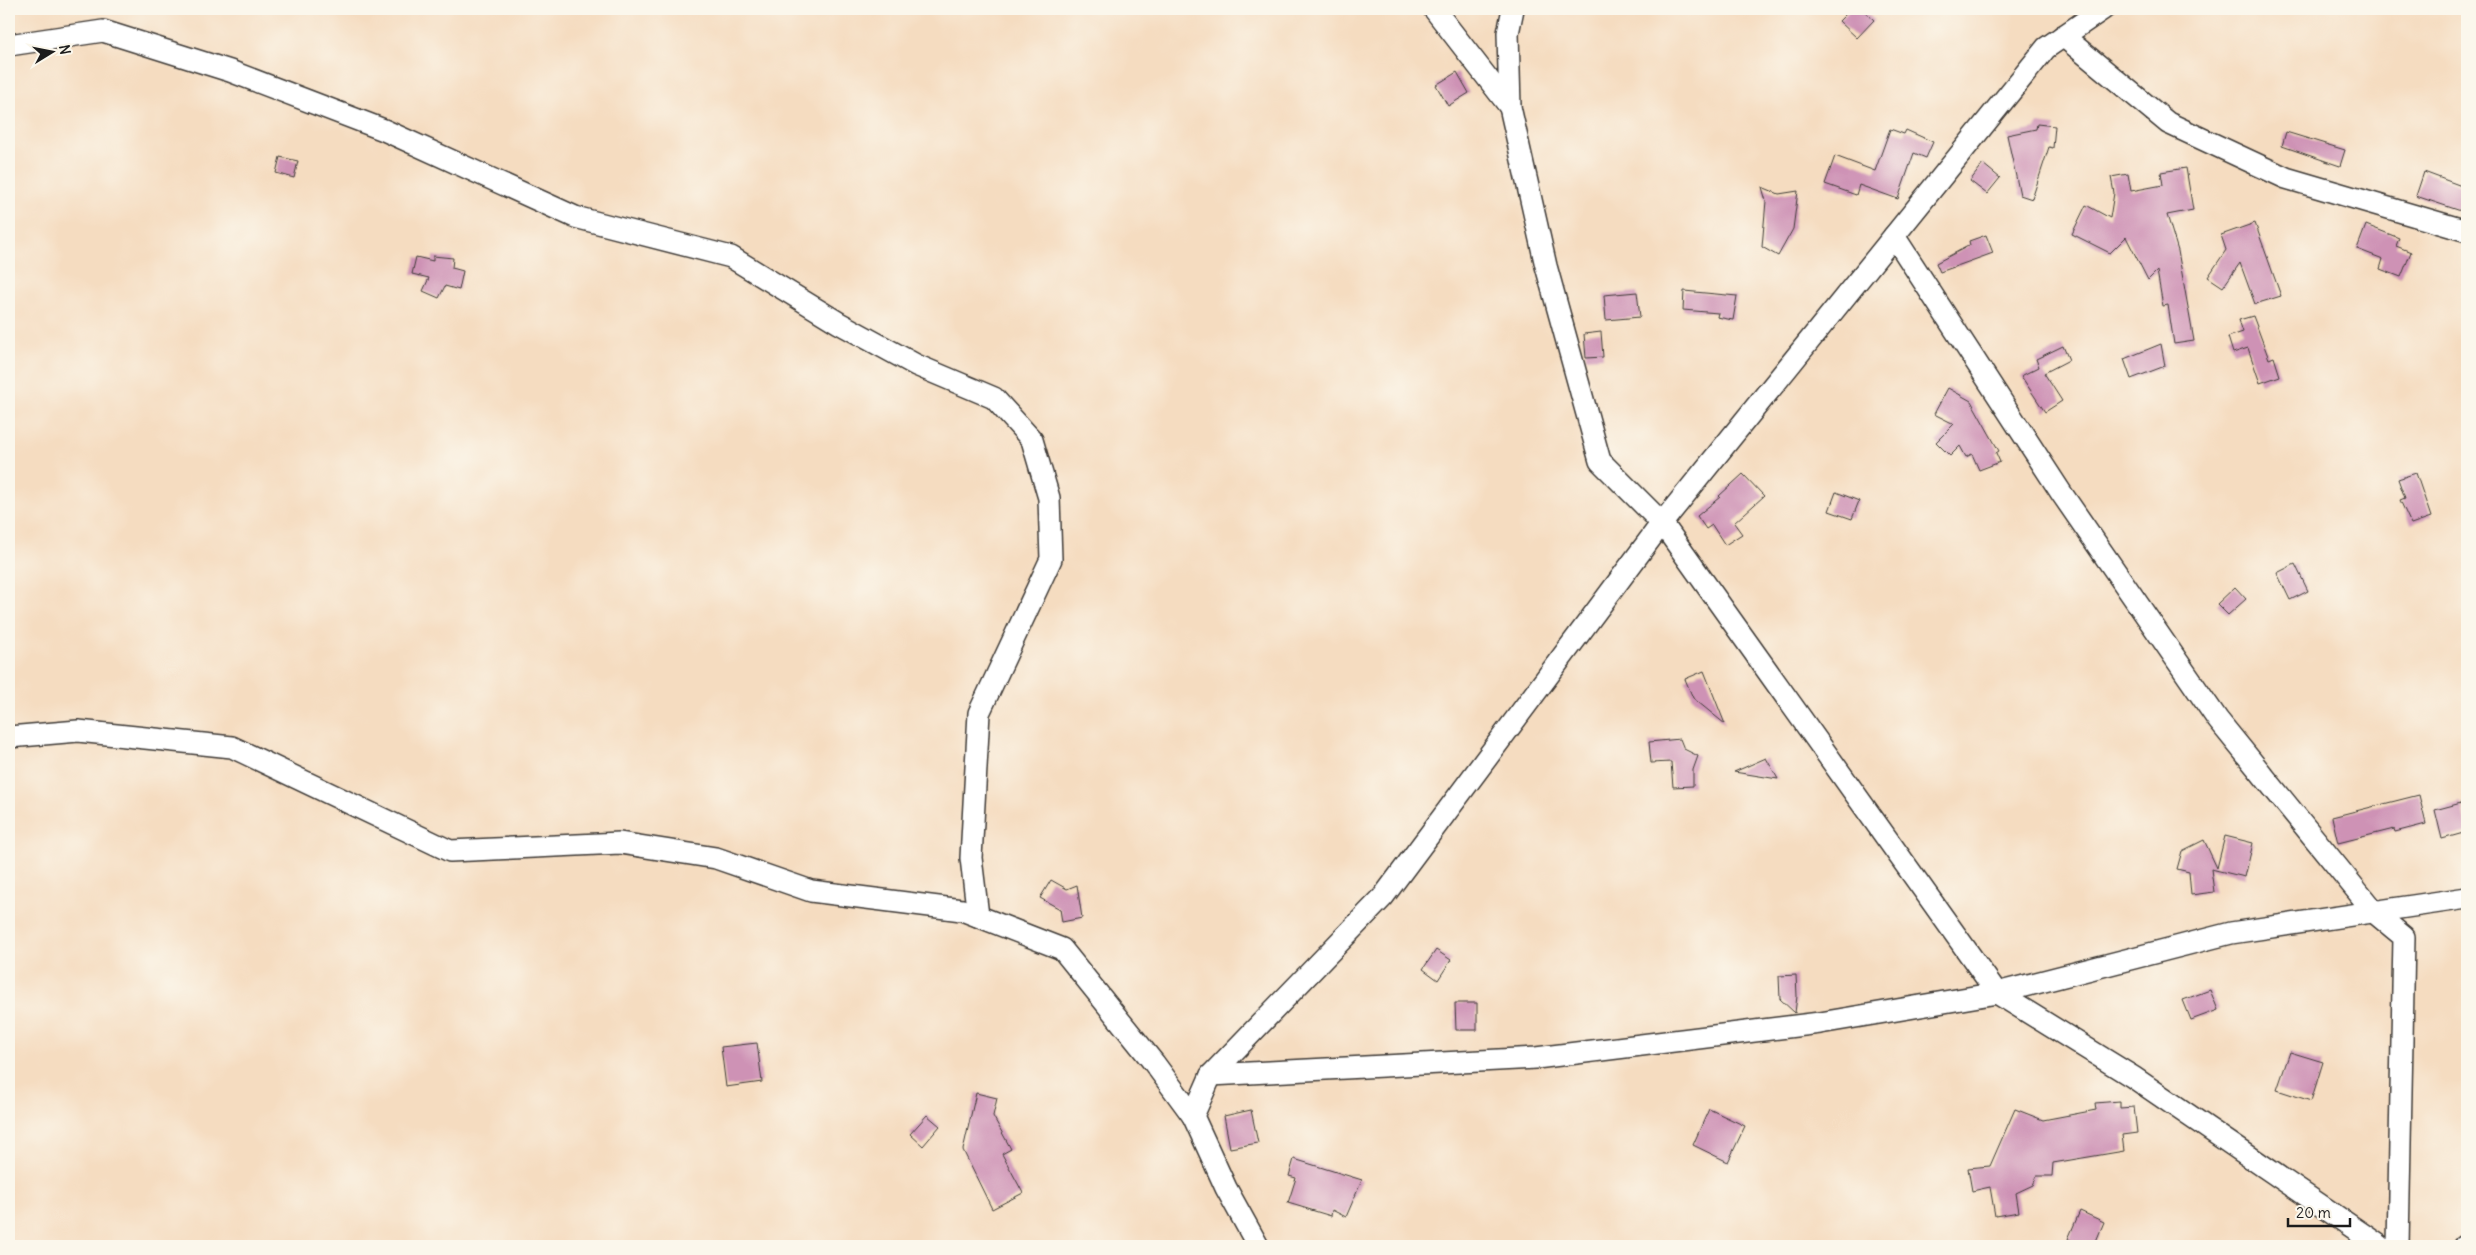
<svg xmlns="http://www.w3.org/2000/svg" width="2476" height="1255" font-family="Delius,sans-serif">
<rect width="100%" height="100%" fill="#fbf7ec"/>
<filter id="ink" filterUnits="userSpaceOnUse"><feTurbulence type="fractalNoise" baseFrequency=".02" numOctaves="2"/><feDisplacementMap in="SourceGraphic" scale="10" xChannelSelector="R" yChannelSelector="G"/><feConvolveMatrix kernelMatrix="1 2 1 2 8 2 1 2 1" color-interpolation-filters="sRGB"/></filter>
<filter id="wash" filterUnits="userSpaceOnUse"><feTurbulence type="fractalNoise" baseFrequency=".0096" numOctaves="4" result="noise"/><feDisplacementMap in="SourceGraphic" scale="20" xChannelSelector="R" yChannelSelector="G"/><feGaussianBlur stdDeviation="1.12" result="paint"/><feColorMatrix in="noise" values="0 0 0 0 0 0 0 0 0 0 0 0 0 0 0 0 0 1.4 0 .05"/><feComposite in="paint" operator="in"/></filter>
<g filter="url(#wash)">
<rect width="100%" height="100%" fill="#f5dcc0"/>
<g id="blocks">
<g fill="#ce92b5">
<polygon points="1851,9 1862,9 1874,20 1857,38 1839,21"/>
<polygon points="1457,72 1469,93 1448,106 1436,85"/>
<polygon points="2037,124 2055,126 2053,148 2049,147 2032,199 2020,195 2007,135 2036,129"/>
<polygon points="1890,129 1904,134 1906,130 1933,142 1926,158 1914,153 1898,199 1859,185 1856,195 1825,184 1835,156 1875,171"/>
<polygon points="2286,132 2345,150 2340,166 2282,146"/>
<polygon points="280,157 298,161 294,178 276,173"/>
<polygon points="1983,164 2000,178 1987,194 1970,181"/>
<polygon points="2186,168 2193,210 2167,215 2178,251 2194,341 2174,344 2168,305 2163,306 2157,271 2148,280 2126,237 2110,253 2072,234 2086,205 2110,218 2114,193 2111,177 2128,174 2131,191 2163,185 2161,172"/>
<polygon points="2424,172 2467,188 2467,202 2464,212 2416,196"/>
<polygon points="1762,187 1779,194 1798,191 1793,229 1778,256 1762,247 1766,201"/>
<polygon points="2255,223 2281,296 2255,304 2240,263 2223,287 2208,277 2226,250 2221,235"/>
<polygon points="2366,225 2399,238 2396,246 2411,252 2401,277 2380,269 2383,259 2357,249"/>
<polygon points="1986,235 1993,253 1940,272 1936,263 1970,245 1969,241"/>
<polygon points="433,256 453,258 452,268 463,271 459,290 445,286 439,298 423,291 429,278 412,274 416,257 433,261"/>
<polygon points="1684,291 1737,296 1733,320 1717,317 1718,313 1683,310"/>
<polygon points="1637,292 1640,317 1606,320 1604,295"/>
<polygon points="2253,316 2269,359 2274,357 2280,376 2260,383 2248,348 2233,353 2228,337 2243,332 2239,320"/>
<polygon points="1601,332 1603,357 1586,358 1584,334"/>
<polygon points="2161,344 2165,366 2131,379 2124,359"/>
<polygon points="2063,346 2069,360 2044,373 2062,401 2045,412 2021,376 2039,367 2036,359"/>
<polygon points="1948,388 1971,401 1999,451 1996,453 2000,462 1979,470 1972,454 1966,457 1960,446 1950,456 1936,442 1954,424 1934,414"/>
<polygon points="2416,473 2431,517 2411,524 2400,500 2405,498 2398,479"/>
<polygon points="1743,474 1764,496 1734,523 1742,534 1725,545 1712,525 1706,529 1697,516 1720,497 1719,496"/>
<polygon points="1836,492 1859,501 1852,519 1829,511"/>
<polygon points="2295,564 2308,591 2290,600 2277,573"/>
<polygon points="2235,587 2246,599 2228,615 2217,604"/>
<polygon points="1704,671 1725,724 1693,698 1685,679"/>
<polygon points="1680,739 1684,749 1698,756 1693,770 1693,786 1673,787 1671,762 1651,763 1649,742"/>
<polygon points="1766,758 1778,779 1734,772"/>
<polygon points="2419,795 2426,824 2395,832 2394,829 2338,843 2332,817"/>
<polygon points="2461,803 2467,832 2442,839 2435,810"/>
<polygon points="2225,836 2253,843 2245,877 2211,869 2214,892 2191,895 2189,872 2177,869 2182,851 2204,840 2217,868"/>
<polygon points="1051,880 1067,889 1077,885 1082,918 1062,922 1060,909 1040,898"/>
<polygon points="1436,950 1451,960 1438,980 1423,969"/>
<polygon points="1796,975 1797,996 1795,1013 1780,999 1779,976"/>
<polygon points="2210,990 2218,1010 2191,1020 2183,1000"/>
<polygon points="1455,1003 1477,1003 1477,1030 1456,1030"/>
<polygon points="757,1043 762,1082 726,1087 721,1047"/>
<polygon points="2290,1052 2323,1062 2311,1101 2277,1090"/>
<polygon points="976,1093 997,1098 993,1116 1011,1149 1002,1154 1023,1193 992,1209 963,1150"/>
<polygon points="2120,1101 2120,1108 2134,1107 2137,1133 2122,1135 2124,1151 2053,1163 2052,1176 2037,1176 2033,1185 2016,1193 2019,1212 1995,1216 1990,1187 1972,1191 1968,1168 1990,1166 2015,1109 2043,1120 2096,1110 2095,1103"/>
<polygon points="1709,1109 1745,1126 1728,1162 1693,1145"/>
<polygon points="1251,1110 1258,1143 1230,1148 1224,1116"/>
<polygon points="927,1115 940,1126 923,1146 910,1134"/>
<polygon points="1294,1159 1362,1180 1346,1217 1332,1210 1331,1216 1288,1203 1296,1178 1289,1176"/>
<polygon points="2080,1211 2104,1222 2094,1246 2086,1246 2068,1239"/>
</g>
</g>
</g>
<g filter="url(#ink)">
<use href="#blocks" fill-opacity="0" stroke="#3d3935" stroke-width="1"/>
<g fill="none" stroke-linecap="round" stroke-linejoin="round">
<defs>
<g id="street">
<polyline points="1434,9 1510,107"/>
<polyline points="1513,9 1508,33 1510,107 1546,266 1600,461 1662,523 1997,993 2133,1077 2380,1246"/>
<polyline points="2063,36 2168,123 2286,178 2467,231"/>
<polyline points="9,45 103,31 230,71 384,130 575,217 731,257 839,323 916,365 994,398 1032,440 1049,498 1051,559 979,713 971,858 978,916"/>
<polyline points="1894,236 2062,494 2218,720 2375,913 2404,937 2398,1246"/>
<polyline points="9,737 78,731 232,747 450,851 620,843 716,858 811,891 962,910 1062,949 1154,1063 1193,1116"/>
<polyline points="1211,1075 1536,1058 1820,1023 1997,993 2231,933 2467,898"/>
<polyline points="1258,1246 1226,1188 1193,1116 1211,1075 1383,897 1662,523 2046,48 2103,9"/>
<polyline points="2464,1246 2467,1246"/>
</g>
</defs>
<use href="#street" stroke="#3d3935" stroke-width="24"/>
<use href="#street" stroke="#fff" stroke-width="21"/>
</g>
</g>
<rect width="2476" height="1255" fill="none" stroke="#fbf7ec" stroke-width="30"/>
<g transform="translate(52 52) rotate(80)" stroke="#fbf7ec" stroke-width="4" paint-order="stroke">
<path d="M0-4L9 19L0 12L-9 19Z" fill="#1c1c1c"/>
<text y="-8" font-size="14" font-weight="bold" text-anchor="middle" fill="#1c1c1c">N</text>
</g>
<path d="M2288 1218v8h62v-8" fill="none" stroke="#1c1c1c" stroke-width="2.5"/>
<text x="2296" y="1218" font-size="15" fill="#1c1c1c" stroke="#fbf7ec" stroke-width="4" paint-order="stroke">20 m</text>
</svg>
